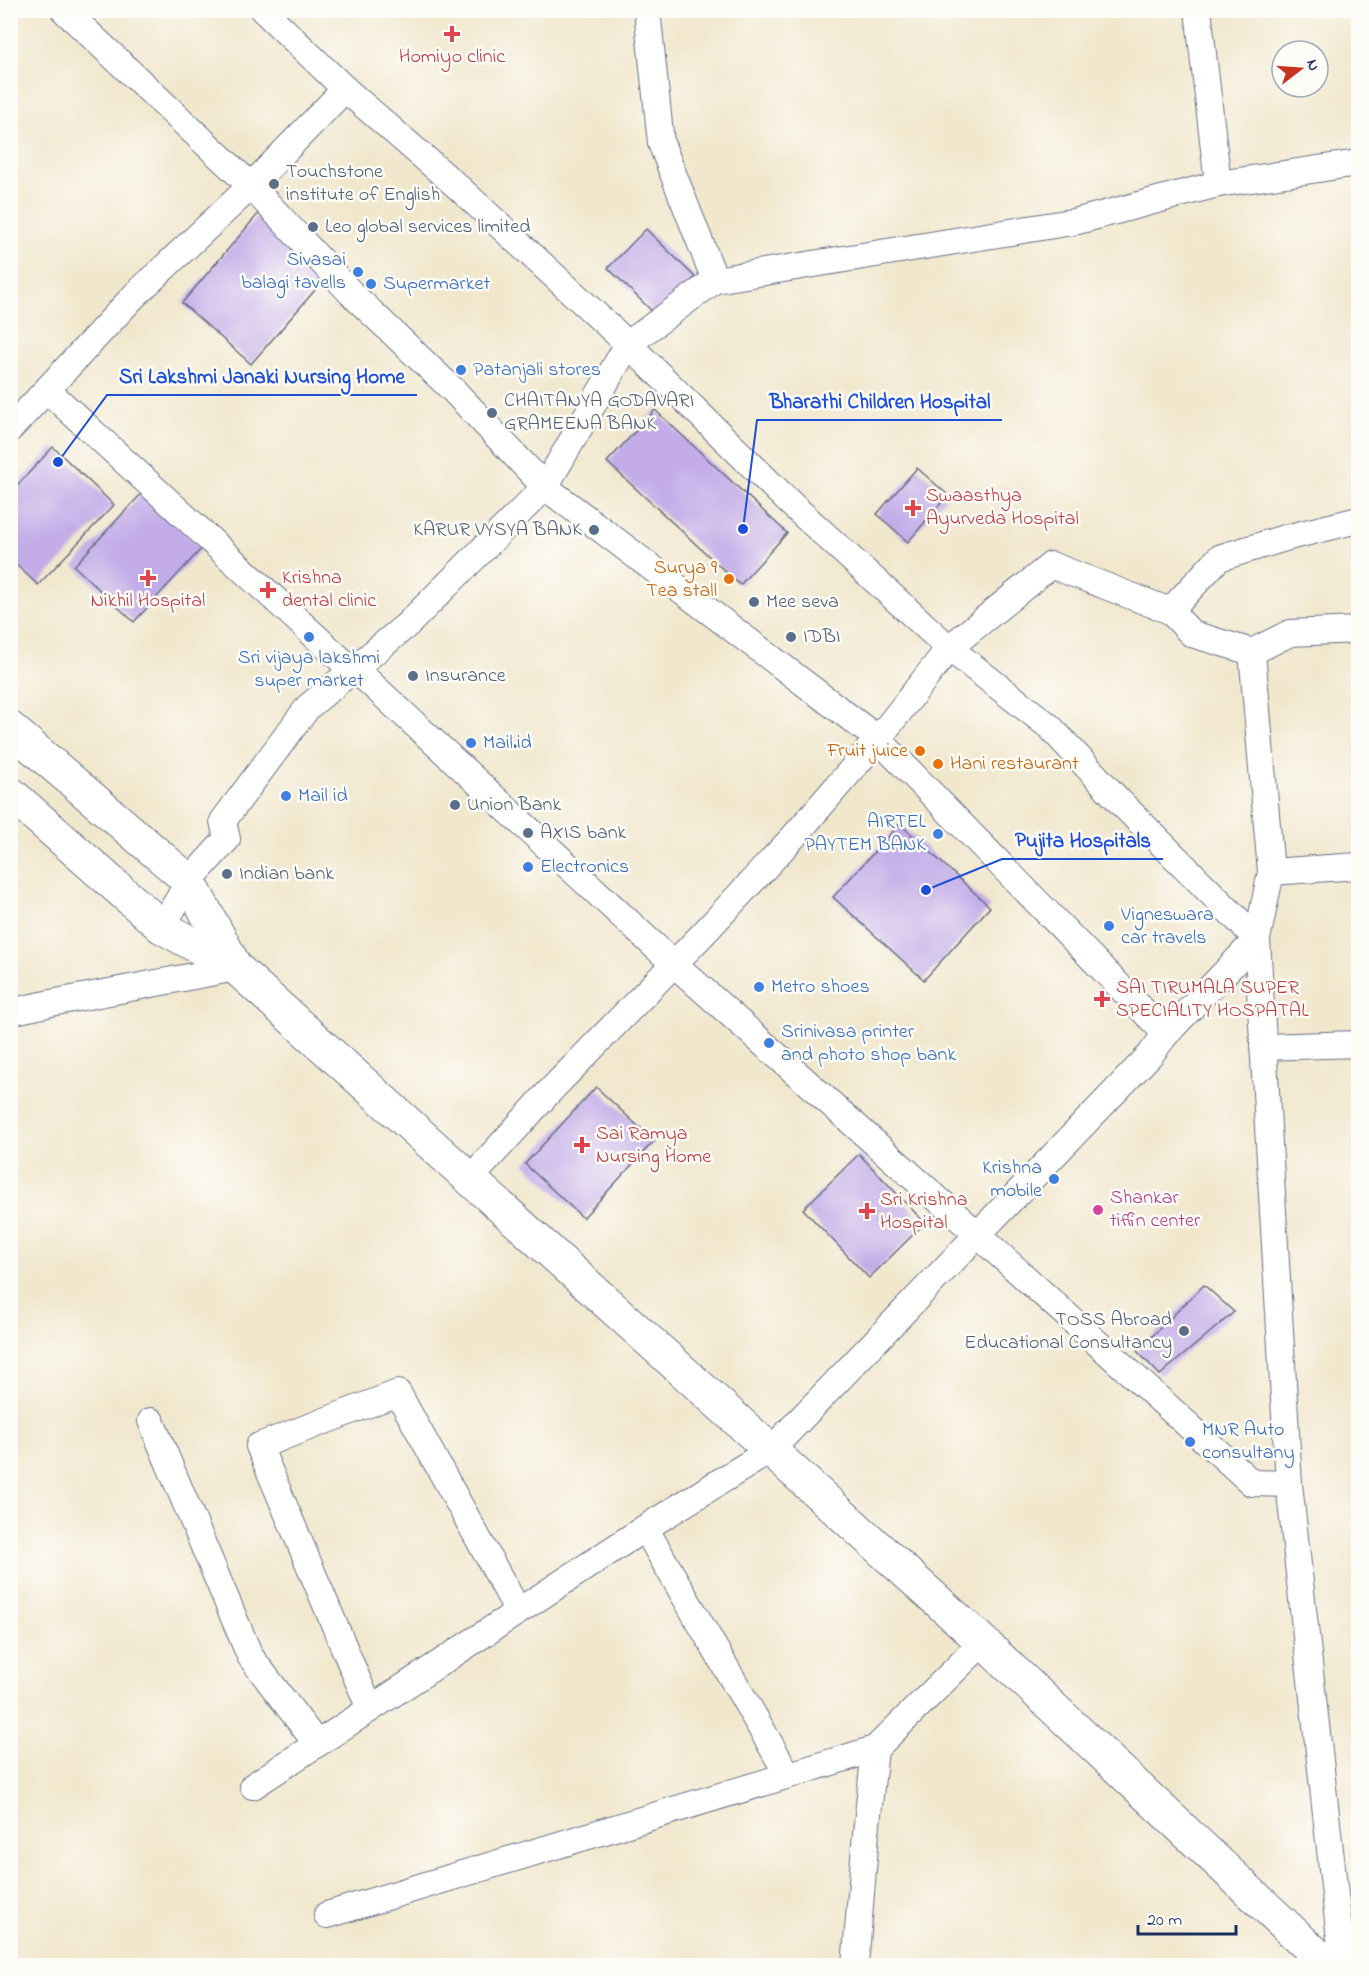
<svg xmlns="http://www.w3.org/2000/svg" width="1369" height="1976" font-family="'Indie Flower',sans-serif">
<rect width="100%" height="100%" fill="#fdfcf7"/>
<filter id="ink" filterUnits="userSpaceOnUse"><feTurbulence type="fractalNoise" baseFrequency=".0167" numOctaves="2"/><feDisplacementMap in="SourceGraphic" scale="12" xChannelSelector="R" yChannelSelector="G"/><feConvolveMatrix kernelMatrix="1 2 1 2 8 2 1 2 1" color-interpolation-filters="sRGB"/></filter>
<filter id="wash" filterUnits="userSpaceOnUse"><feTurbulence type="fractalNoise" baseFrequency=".008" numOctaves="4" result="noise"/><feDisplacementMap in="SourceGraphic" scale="24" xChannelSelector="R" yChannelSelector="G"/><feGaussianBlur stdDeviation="1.35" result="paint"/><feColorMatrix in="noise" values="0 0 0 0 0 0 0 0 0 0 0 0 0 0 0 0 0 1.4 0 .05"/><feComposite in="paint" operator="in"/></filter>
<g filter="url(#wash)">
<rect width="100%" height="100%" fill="#f1e7cd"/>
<g id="blocks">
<g fill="#c3ace8">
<polygon points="259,213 329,274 251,364 182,303"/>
<polygon points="646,229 695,277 657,316 608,268"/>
<polygon points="655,410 787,533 740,585 607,462"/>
<polygon points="53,447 114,505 38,585 10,559 10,493"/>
<polygon points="917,468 948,495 908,542 877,514"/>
<polygon points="142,493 202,548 134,622 74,566"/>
<polygon points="900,824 990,907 924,980 833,897"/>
<polygon points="596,1087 654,1141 583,1218 525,1164"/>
<polygon points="859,1154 925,1223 869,1278 803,1209"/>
<polygon points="1204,1285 1234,1312 1160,1375 1137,1351"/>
</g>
</g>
</g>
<g filter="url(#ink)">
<use href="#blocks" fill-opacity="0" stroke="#666f85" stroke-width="1.5"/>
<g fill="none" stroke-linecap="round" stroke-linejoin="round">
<defs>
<g id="street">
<polyline points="64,10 251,186 351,293 454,391 545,487 408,624 308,707 223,821 227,839 189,881 162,927"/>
<polyline points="263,10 345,89 458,187 628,344 790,503 949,648 1051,565 1170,611 1192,634 1252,652 1290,633 1358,630"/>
<polyline points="647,10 661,143 715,280"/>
<polyline points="1198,10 1218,184"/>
<polyline points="47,390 352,670 354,668 673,963 978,1235 1252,1483 1289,1484"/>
<polyline points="10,429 133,297 251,186 345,89"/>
<polyline points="1170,611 1219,558 1285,538 1358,520"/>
<polyline points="1252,652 1271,872 1257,939 1289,1484 1343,1966"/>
<polyline points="1271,872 1358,866"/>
<polyline points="10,1012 51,1003 236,968"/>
<polyline points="1166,1034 878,739 545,487 628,344 715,280 1078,221 1218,184 1358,163"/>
<polyline points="1263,1047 1358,1044"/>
<polyline points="470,1179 549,1092 703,934 797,833 878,739 949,648 1050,727 1121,803 1257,939"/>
<polyline points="151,1421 250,1656 317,1744"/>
<polyline points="645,1528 788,1775"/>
<polyline points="370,1709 259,1446 398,1393 518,1611"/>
<polyline points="253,1786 645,1528 771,1450 1150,1055 1166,1034 1257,939"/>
<polyline points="327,1915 875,1749 983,1642"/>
<polyline points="855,1966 866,1833 875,1749"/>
</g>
<g id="secondary">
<polyline points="10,728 189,881 236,968"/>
<polyline points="10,793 162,927 236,968 983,1642 1329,1966"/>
</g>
</defs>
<use href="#street" stroke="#666f85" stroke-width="28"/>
<use href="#secondary" stroke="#666f85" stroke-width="35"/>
<use href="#street" stroke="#fff" stroke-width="26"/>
<use href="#secondary" stroke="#fff" stroke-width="33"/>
</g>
</g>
<g fill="#e0444e" stroke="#fdfcf7" stroke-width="2">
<path d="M449 25h6v6h6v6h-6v6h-6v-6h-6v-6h6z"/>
<path d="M910 499h6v6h6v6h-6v6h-6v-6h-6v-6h6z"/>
<path d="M145 569h6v6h6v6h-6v6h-6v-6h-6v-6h6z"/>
<path d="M265 581h6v6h6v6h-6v6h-6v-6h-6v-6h6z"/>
<path d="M1099 990h6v6h6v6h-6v6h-6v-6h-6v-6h6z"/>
<path d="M579 1136h6v6h6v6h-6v6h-6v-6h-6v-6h6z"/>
<path d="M864 1202h6v6h6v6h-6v6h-6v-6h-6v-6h6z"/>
</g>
<g fill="#5c6f8a" stroke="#fdfcf7" stroke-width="2">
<circle cx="274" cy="184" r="6"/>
<circle cx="313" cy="227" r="6"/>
<circle cx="492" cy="413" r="6"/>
<circle cx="594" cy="530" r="6"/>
<circle cx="754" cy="602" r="6"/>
<circle cx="791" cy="637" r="6"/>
<circle cx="413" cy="676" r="6"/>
<circle cx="455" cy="805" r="6"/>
<circle cx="528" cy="833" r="6"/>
<circle cx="227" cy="874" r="6"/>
<circle cx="1184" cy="1331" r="6"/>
</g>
<g fill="#3f7fe0" stroke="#fdfcf7" stroke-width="2">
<circle cx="358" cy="272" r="6"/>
<circle cx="371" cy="284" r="6"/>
<circle cx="461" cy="370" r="6"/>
<circle cx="309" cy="637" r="6"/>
<circle cx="471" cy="743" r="6"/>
<circle cx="286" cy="796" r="6"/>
<circle cx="938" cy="834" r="6"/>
<circle cx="528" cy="867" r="6"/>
<circle cx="1109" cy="926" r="6"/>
<circle cx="759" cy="987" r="6"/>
<circle cx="769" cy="1043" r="6"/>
<circle cx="1054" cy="1179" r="6"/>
<circle cx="1190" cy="1442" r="6"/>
</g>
<g fill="#e8710a" stroke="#fdfcf7" stroke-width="2">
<circle cx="729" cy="579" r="6"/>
<circle cx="920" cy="751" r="6"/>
<circle cx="938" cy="764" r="6"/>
</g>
<circle fill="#d1479c" stroke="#fdfcf7" stroke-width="2" cx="1098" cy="1210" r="6"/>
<g text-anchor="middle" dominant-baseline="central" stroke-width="5" stroke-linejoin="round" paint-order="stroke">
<g font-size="20" fill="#be3a42" stroke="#fdfcf7" text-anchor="start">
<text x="452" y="57" text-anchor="middle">Homiyo clinic</text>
<text x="926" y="496">Swaasthya<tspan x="926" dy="23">Ayurveda Hospital</tspan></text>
<text x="282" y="578">Krishna<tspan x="282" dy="23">dental clinic</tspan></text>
<text x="148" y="601" text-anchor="middle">Nikhil Hospital</text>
<text x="1116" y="988">SAI TIRUMALA SUPER<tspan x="1116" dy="23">SPECIALITY HOSPATAL</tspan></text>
<text x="596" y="1134">Sai Ramya<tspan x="596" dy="23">Nursing Home</tspan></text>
<text x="880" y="1200">Sri Krishna<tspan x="880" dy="23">Hospital</tspan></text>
</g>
<g font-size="20" fill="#4e5e75" stroke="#fdfcf7" text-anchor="start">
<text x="286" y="172">Touchstone<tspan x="286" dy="23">institute of English</tspan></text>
<text x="325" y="227">Leo global services limited</text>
<text x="504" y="401">CHAITANYA GODAVARI<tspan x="504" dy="23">GRAMEENA BANK</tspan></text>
<text x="582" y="530" text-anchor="end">KARUR VYSYA BANK</text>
<text x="766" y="602">Mee seva</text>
<text x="803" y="637">IDBI</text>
<text x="425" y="676">Insurance</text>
<text x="467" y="805">Union Bank</text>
<text x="540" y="833">AXIS bank</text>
<text x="239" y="874">Indian bank</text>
<text x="1172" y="1320" text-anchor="end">TOSS Abroad<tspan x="1172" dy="23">Educational Consultancy</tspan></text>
</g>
<g font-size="20" fill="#366cbe" stroke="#fdfcf7" text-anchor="start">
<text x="346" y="260" text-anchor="end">Sivasai<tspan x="346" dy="23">balagi tavells</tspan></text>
<text x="383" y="284">Supermarket</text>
<text x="473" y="370">Patanjali stores</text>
<text x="309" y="658" text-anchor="middle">Sri vijaya lakshmi<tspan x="309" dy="23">super market</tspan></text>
<text x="483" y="743">Mail.id</text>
<text x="298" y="796">Mail id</text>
<text x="926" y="822" text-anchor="end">AIRTEL<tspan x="926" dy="23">PAYTEM BANK</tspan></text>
<text x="540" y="867">Electronics</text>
<text x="1121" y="915">Vigneswara<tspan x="1121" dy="23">car travels</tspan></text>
<text x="771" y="987">Metro shoes</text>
<text x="781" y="1032">Srinivasa printer<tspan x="781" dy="23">and photo shop bank</tspan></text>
<text x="1042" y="1168" text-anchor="end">Krishna<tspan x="1042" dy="23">mobile</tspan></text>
<text x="1202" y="1430">MNR Auto<tspan x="1202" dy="23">consultany</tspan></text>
</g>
<g font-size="20" fill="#c56008" stroke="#fdfcf7" text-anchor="end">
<text x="717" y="568">Surya 9<tspan x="717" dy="23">Tea stall</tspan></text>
<text x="908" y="751">Fruit juice</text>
<text x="950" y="764" text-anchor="start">Hani restaurant</text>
</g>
<g font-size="20" fill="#b23c85" stroke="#fdfcf7" text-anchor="start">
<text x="1110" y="1198">Shankar<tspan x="1110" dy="23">tiffin center</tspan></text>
</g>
</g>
<path fill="none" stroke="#1d4ed8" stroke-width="2" d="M58 462L107 395H417M743 529L757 420H1002M926 890L1002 859H1163"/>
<g fill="#1d4ed8" stroke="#fdfcf7" stroke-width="2">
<circle cx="58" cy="462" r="6"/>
<circle cx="743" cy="529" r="6"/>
<circle cx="926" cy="890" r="6"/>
</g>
<g font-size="21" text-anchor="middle" font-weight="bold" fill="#1d4ed8" stroke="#fdfcf7" stroke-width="5" stroke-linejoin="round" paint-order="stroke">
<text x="262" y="383">Sri Lakshmi Janaki Nursing Home</text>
<text x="880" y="408">Bharathi Children Hospital</text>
<text x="1083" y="847">Pujita Hospitals</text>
</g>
<rect width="1369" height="1976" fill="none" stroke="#fdfcf7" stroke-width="36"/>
<g transform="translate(1300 69) rotate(73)"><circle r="28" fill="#fdfcf7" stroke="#a3aaba" stroke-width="1.5"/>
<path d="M0-4.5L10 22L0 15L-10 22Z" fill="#c8321e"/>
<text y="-9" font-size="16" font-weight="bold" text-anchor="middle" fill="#1b2f5e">N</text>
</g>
<path d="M1138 1925v9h98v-9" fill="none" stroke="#1b2f5e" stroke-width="3"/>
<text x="1147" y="1925" font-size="18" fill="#1b2f5e" stroke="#fdfcf7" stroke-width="4.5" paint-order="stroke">20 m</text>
</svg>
